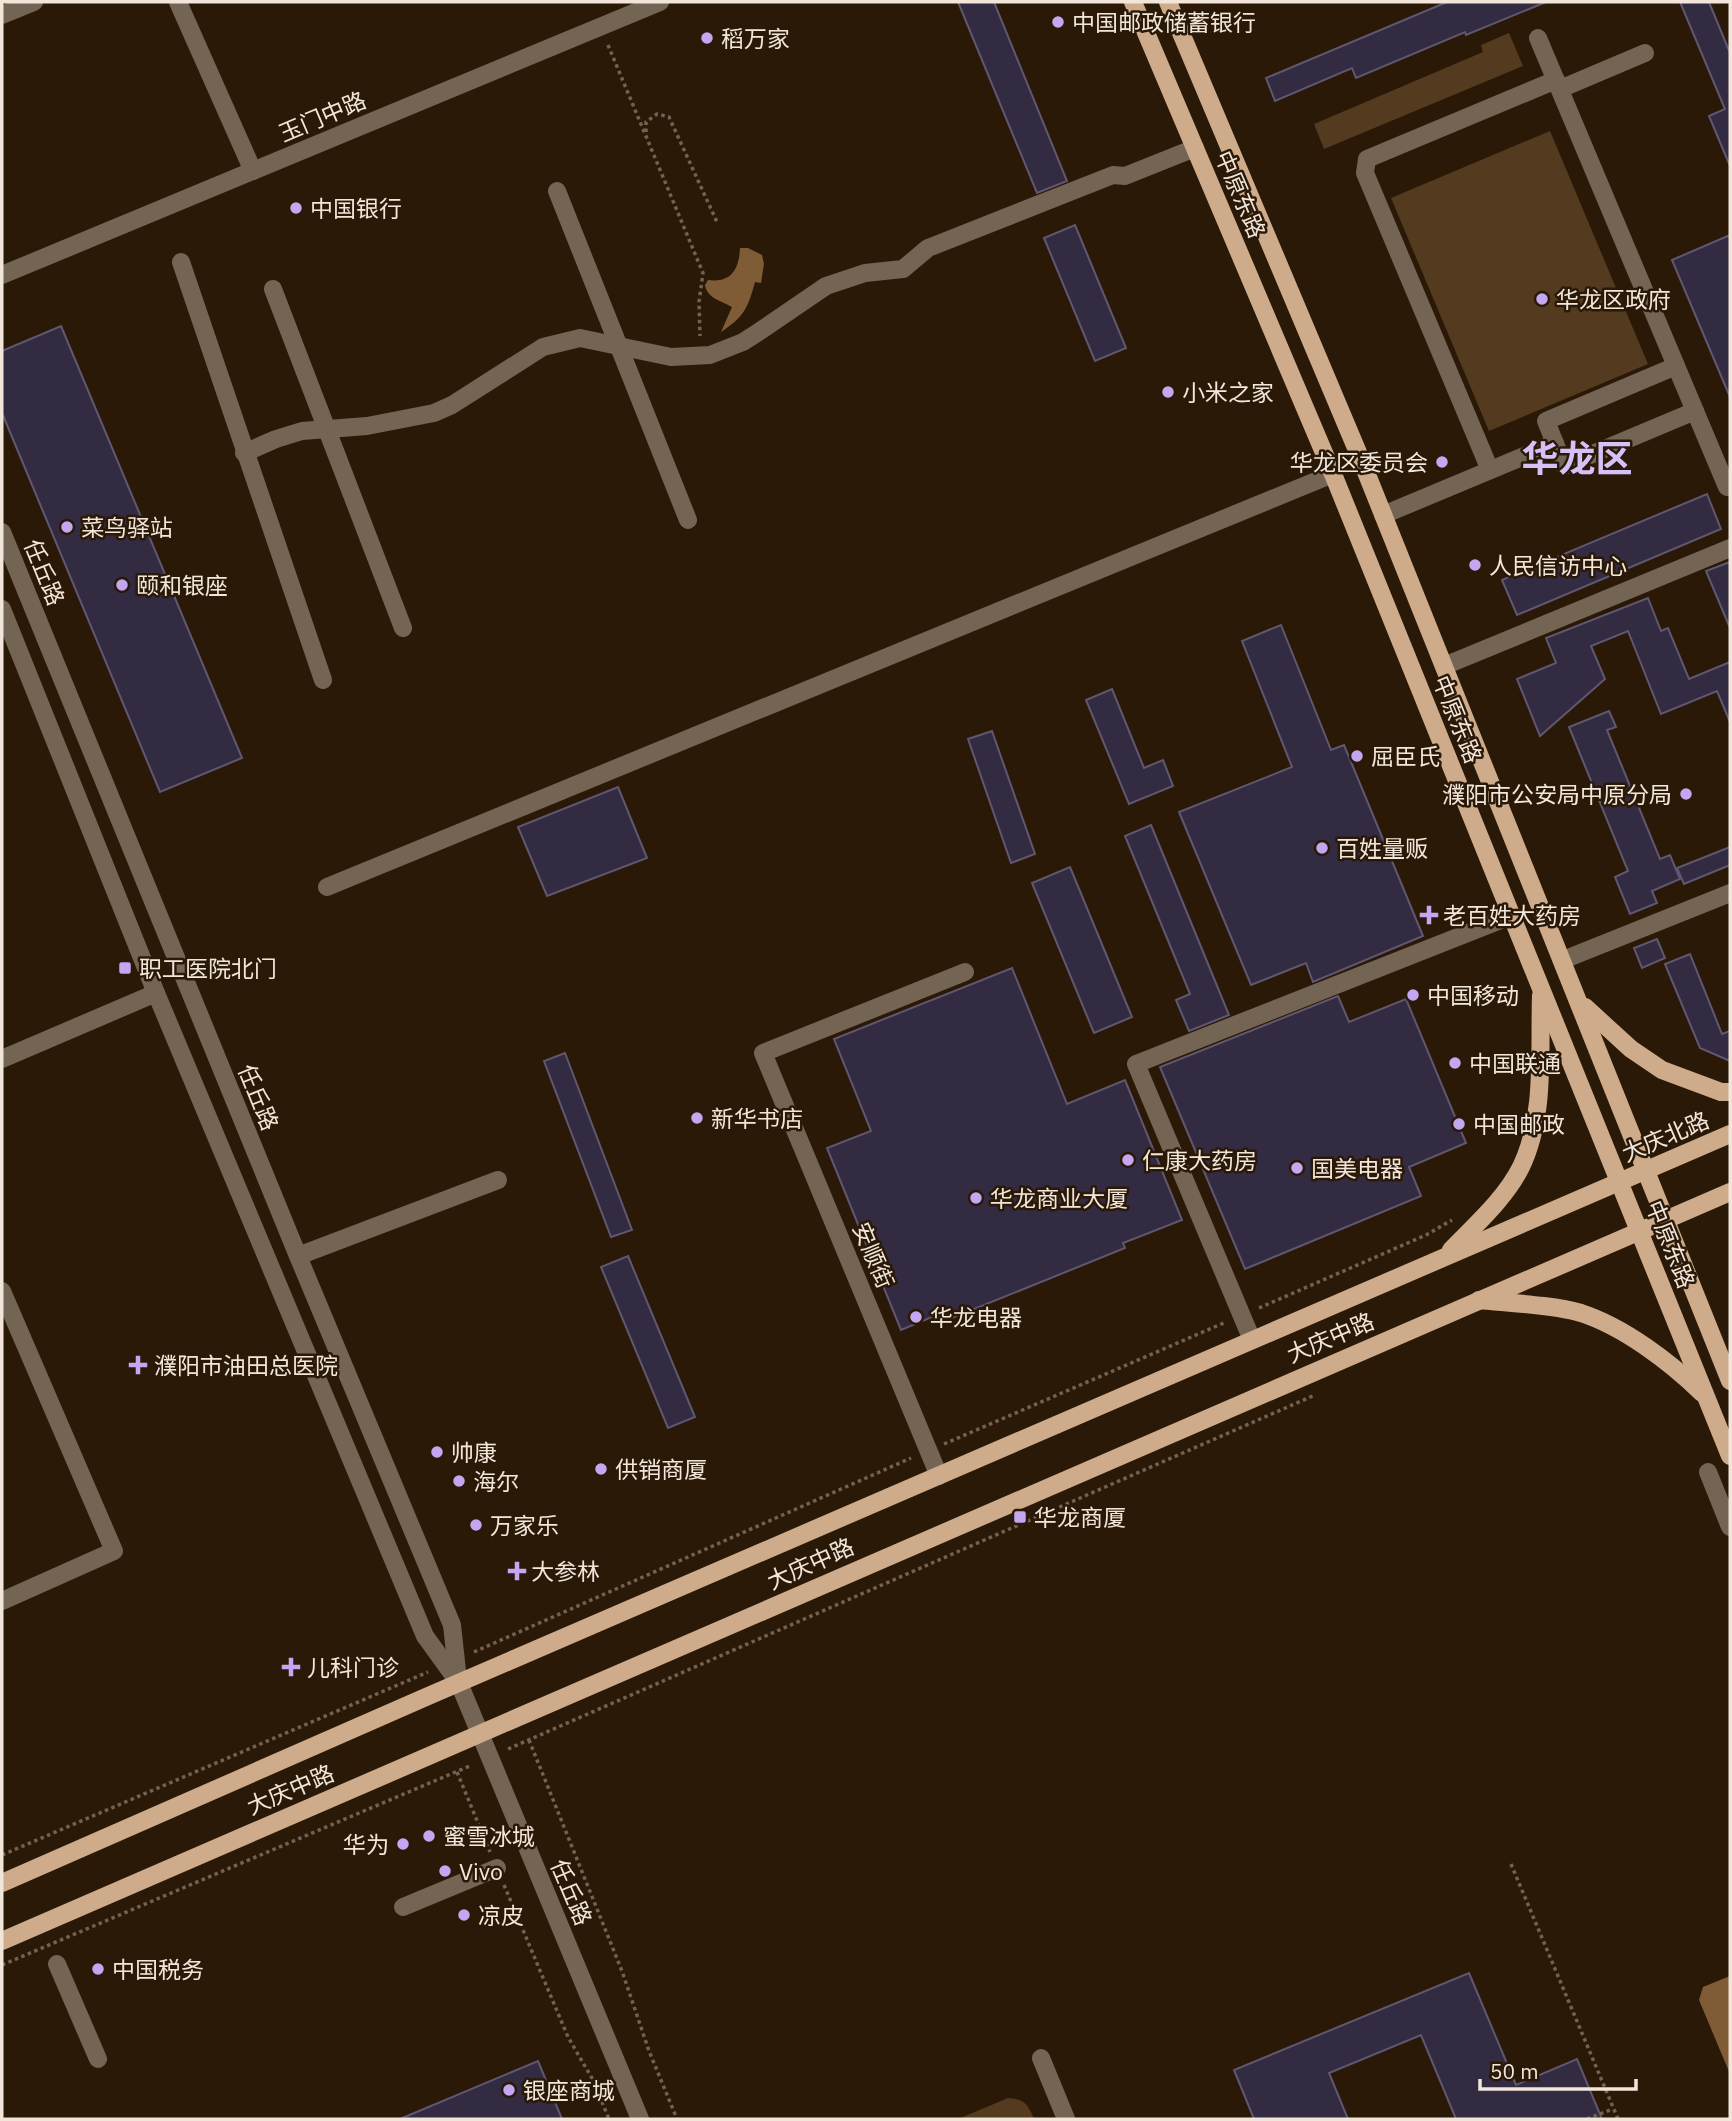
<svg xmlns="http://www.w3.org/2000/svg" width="1732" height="2121" font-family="'IBM Plex Sans','Noto Sans SC',sans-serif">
<rect width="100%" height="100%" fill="#2a1907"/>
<g fill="#543a1f">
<polygon points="1509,33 1523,66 1324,149 1314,124 1483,52 1481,45"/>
<polygon points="1550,131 1648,364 1489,431 1391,198"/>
<path d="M 1008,2098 C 1025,2099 1028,2105 1034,2119 L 958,2119 Z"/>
</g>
<g fill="#7f5b36">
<path d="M 740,248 L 748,248 L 762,255 L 764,264 L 761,283 L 755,282 C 748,308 744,317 721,332 L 732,307 C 721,301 707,298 705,285 L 708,280 C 731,283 739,270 740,248 Z"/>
<polygon points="1730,1976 1730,2074 1699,2000 1703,1987"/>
</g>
<g fill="#332b41" stroke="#605770" stroke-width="2">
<polygon points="958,2 994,2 1067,181 1037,193"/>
<polygon points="1447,2 1546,2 1466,35 1465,32 1356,78 1352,68 1275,101 1266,78"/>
<polygon points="1680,2 1709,2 1730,53 1730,166 1709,116 1725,109"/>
<polygon points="1075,225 1126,348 1095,361 1044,238"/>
<polygon points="1730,235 1730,397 1672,260"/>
<polygon points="61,326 242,758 160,792 2,413 2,351"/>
<polygon points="1707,494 1721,529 1517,615 1502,580"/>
<polygon points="1730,562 1730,628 1706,571"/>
<polygon points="1648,598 1661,631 1668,628 1689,679 1730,662 1730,722 1717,691 1661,714 1628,631 1591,646 1605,679 1540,736 1517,679 1556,663 1546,638"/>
<polygon points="1281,625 1331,750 1344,745 1423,936 1313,982 1306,963 1251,985 1179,812 1292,767 1242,641"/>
<polygon points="1112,689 1144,768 1163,760 1173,786 1129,804 1086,700"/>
<polygon points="1609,711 1616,727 1607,730 1660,859 1670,855 1680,879 1652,891 1657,903 1630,914 1615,877 1628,871 1569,727"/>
<polygon points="992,731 1035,854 1011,863 968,739"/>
<polygon points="618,787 647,858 547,896 518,827"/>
<polygon points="1151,825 1229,1015 1189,1031 1176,1000 1190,994 1125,836"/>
<polygon points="1730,847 1730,865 1684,884 1677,868"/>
<polygon points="1070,867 1132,1017 1094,1033 1032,883"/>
<polygon points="1657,939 1665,958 1642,968 1634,948"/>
<polygon points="1690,954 1722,1034 1730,1031 1730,1061 1700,1048 1665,964"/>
<polygon points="1012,968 1067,1104 1125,1080 1182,1220 1123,1243 1125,1248 947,1320 944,1312 901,1330 827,1148 871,1131 834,1039"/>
<polygon points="1338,996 1349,1022 1406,999 1466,1143 1409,1167 1421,1196 1245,1269 1160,1067"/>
<polygon points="565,1053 632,1230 611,1237 544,1061"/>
<polygon points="628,1256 695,1417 668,1428 601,1267"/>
<polygon points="1469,1973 1516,2085 1577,2059 1602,2119 1456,2119 1421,2035 1329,2073 1348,2119 1254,2119 1234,2070"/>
<polygon points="538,2061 562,2119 400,2119"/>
</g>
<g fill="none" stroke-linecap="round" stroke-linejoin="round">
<g stroke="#726253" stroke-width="3.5" stroke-dasharray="3.5 3.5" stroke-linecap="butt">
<polyline points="608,45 703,273 699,302 700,336"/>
<polyline points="646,132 646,122 657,114 669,117 717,222"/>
<polyline points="1259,1308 1426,1235 1452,1220"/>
<polyline points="944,1444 1226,1322"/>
<polyline points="474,1652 911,1458"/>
<polyline points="529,1740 622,1971 649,2051 677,2119"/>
<polyline points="508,1749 1315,1395"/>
<polyline points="457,1772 490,1852"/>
<polyline points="2,1855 428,1672"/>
<polyline points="1511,1864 1618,2119"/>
<polyline points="504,1885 568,2037 593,2080 609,2119"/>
<polyline points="2,1965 472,1765"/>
<polyline points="1587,2119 1613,2109"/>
</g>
<g stroke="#746454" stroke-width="18">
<polyline points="178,2 253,171"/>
<polyline points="2,15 34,2"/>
<polyline points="1538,38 1727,487"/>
<polyline points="1560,89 1645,53"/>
<polyline points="557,191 688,520"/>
<polyline points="181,262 323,680"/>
<polyline points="2,275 660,2"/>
<polyline points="273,289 403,628"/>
<polyline points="1676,366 1546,421 1564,466 1695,411"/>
<polyline points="244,453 276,439 302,431 367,426 434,413 452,405 543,347 580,338 671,357 710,355 743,342 760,331 826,286 865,273 903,269 928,248 1113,175 1125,176 1195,148"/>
<polyline points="1490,470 1365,173 1367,159 1556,80"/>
<polyline points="1383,515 1555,443"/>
<polyline points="2,532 298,1256 452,1625 458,1680"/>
<polyline points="2,609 156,993 425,1636 459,1683 640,2119"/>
<polyline points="1444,666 1730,548"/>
<polyline points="327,887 1333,474"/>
<polyline points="1563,960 1730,893"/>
<polyline points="2,1059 156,993"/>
<polyline points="298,1256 498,1180"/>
<polyline points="2,1291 114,1551 2,1601"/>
<polyline points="1252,1340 1136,1064 1511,916"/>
<polyline points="1708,1472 1730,1527"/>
<polyline points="939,1476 763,1053 965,972"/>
<polyline points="403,1907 497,1868"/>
<polyline points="57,1964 98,2059"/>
<polyline points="1041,2058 1066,2119"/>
</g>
<g stroke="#ceac8b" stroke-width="18">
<polyline points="1133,2 1333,474 1730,1456"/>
<polyline points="1168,2 1362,462 1730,1381"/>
<polyline points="1585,1007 1631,1049 1662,1070 1721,1092 1730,1092"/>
<path d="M 1451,1250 C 1475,1225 1505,1199 1521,1167 C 1546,1115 1539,1051 1541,995"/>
<path d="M 1479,1300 C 1509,1303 1554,1305 1581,1313 C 1624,1327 1670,1362 1702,1393"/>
<polyline points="2,1883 426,1697 1730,1134"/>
<polyline points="2,1941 1730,1192"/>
</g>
</g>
<g fill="#c4a7f1" stroke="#2a1907" stroke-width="2.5">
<circle cx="1058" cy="22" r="7"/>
<circle cx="707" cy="38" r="7"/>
<circle cx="296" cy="208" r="7"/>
<circle cx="1542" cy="299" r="7"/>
<circle cx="1168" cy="392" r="7"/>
<circle cx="1442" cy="462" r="7"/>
<circle cx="67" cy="527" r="7"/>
<circle cx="1475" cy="565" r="7"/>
<circle cx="122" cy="585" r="7"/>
<circle cx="1357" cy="756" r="7"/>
<circle cx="1686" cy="794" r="7"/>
<circle cx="1322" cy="848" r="7"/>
<path d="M1425.5 904.5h7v7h7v7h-7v7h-7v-7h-7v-7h7z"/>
<rect x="118" y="961" width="14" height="14" rx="3.5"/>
<circle cx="1413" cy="995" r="7"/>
<circle cx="1455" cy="1063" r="7"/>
<circle cx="697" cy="1118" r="7"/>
<circle cx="1459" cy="1124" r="7"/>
<circle cx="1128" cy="1160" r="7"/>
<circle cx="1297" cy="1168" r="7"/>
<circle cx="976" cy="1198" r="7"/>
<circle cx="916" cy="1317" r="7"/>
<path d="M134.5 1354.5h7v7h7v7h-7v7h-7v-7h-7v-7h7z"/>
<circle cx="437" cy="1452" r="7"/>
<circle cx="601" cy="1469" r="7"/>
<circle cx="459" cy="1481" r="7"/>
<rect x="1013" y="1510" width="14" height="14" rx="3.5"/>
<circle cx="476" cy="1525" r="7"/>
<path d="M513.5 1560.5h7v7h7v7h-7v7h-7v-7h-7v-7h7z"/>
<path d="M287.5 1656.5h7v7h7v7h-7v7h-7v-7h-7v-7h7z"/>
<circle cx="429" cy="1836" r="7"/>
<circle cx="403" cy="1844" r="7"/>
<circle cx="445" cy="1871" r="7"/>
<circle cx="464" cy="1915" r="7"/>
<circle cx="98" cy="1969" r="7"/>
<circle cx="509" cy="2090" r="7"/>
</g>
<g text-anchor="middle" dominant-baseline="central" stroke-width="5" stroke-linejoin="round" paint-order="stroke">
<g font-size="23" fill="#f2e6db" stroke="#2a1907" text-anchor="start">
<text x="1072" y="22">中国邮政储蓄银行</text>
<text x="721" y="38">稻万家</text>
<text x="310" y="208">中国银行</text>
<text x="1556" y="299">华龙区政府</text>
<text x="1182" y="392">小米之家</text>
<text x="1428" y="462" text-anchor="end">华龙区委员会</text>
<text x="81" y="527">菜鸟驿站</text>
<text x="1489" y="565">人民信访中心</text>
<text x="136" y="585">颐和银座</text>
<text x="1371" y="756">屈臣氏</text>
<text x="1672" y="794" text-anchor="end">濮阳市公安局中原分局</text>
<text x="1336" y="848">百姓量贩</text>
<text x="1443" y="915">老百姓大药房</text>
<text x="139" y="968">职工医院北门</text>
<text x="1427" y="995">中国移动</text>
<text x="1469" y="1063">中国联通</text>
<text x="711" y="1118">新华书店</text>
<text x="1473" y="1124">中国邮政</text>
<text x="1142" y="1160">仁康大药房</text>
<text x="1311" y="1168">国美电器</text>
<text x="990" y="1198">华龙商业大厦</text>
<text x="930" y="1317">华龙电器</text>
<text x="154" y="1365">濮阳市油田总医院</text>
<text x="451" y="1452">帅康</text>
<text x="615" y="1469">供销商厦</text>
<text x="473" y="1481">海尔</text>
<text x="1034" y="1517">华龙商厦</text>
<text x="490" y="1525">万家乐</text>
<text x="531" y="1571">大参林</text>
<text x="307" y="1667">儿科门诊</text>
<text x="443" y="1836">蜜雪冰城</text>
<text x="389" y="1844" text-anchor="end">华为</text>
<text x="459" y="1871">Vivo</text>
<text x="478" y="1915">凉皮</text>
<text x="112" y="1969">中国税务</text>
<text x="523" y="2090">银座商城</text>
</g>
<g font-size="23" fill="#f2e6db" stroke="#2a1907">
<text transform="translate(322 116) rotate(-23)">玉门中路</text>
<text transform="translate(1241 194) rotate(67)">中原东路</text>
<text transform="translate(45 572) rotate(68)">任丘路</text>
<text transform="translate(1458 719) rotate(68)">中原东路</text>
<text transform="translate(259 1097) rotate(68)">任丘路</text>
<text transform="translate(1665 1136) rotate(-23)">大庆北路</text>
<text transform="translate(1671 1244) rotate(68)">中原东路</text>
<text transform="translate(874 1255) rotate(67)">安顺街</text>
<text transform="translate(1330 1337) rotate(-23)">大庆中路</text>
<text transform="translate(810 1563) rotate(-24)">大庆中路</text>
<text transform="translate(290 1789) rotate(-23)">大庆中路</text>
<text transform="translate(572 1892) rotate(67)">任丘路</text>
</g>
<g font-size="37" font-weight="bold" fill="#d6c0f8" stroke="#2a1907">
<text x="1577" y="458">华龙区</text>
</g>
</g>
<rect width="1732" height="2121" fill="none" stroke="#f2e6db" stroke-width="7"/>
<path d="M1480 2079v10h156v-10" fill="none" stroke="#f2e6db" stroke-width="3.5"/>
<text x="1490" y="2079" font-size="21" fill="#f2e6db" stroke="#2a1907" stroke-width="5" paint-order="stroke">50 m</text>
</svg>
